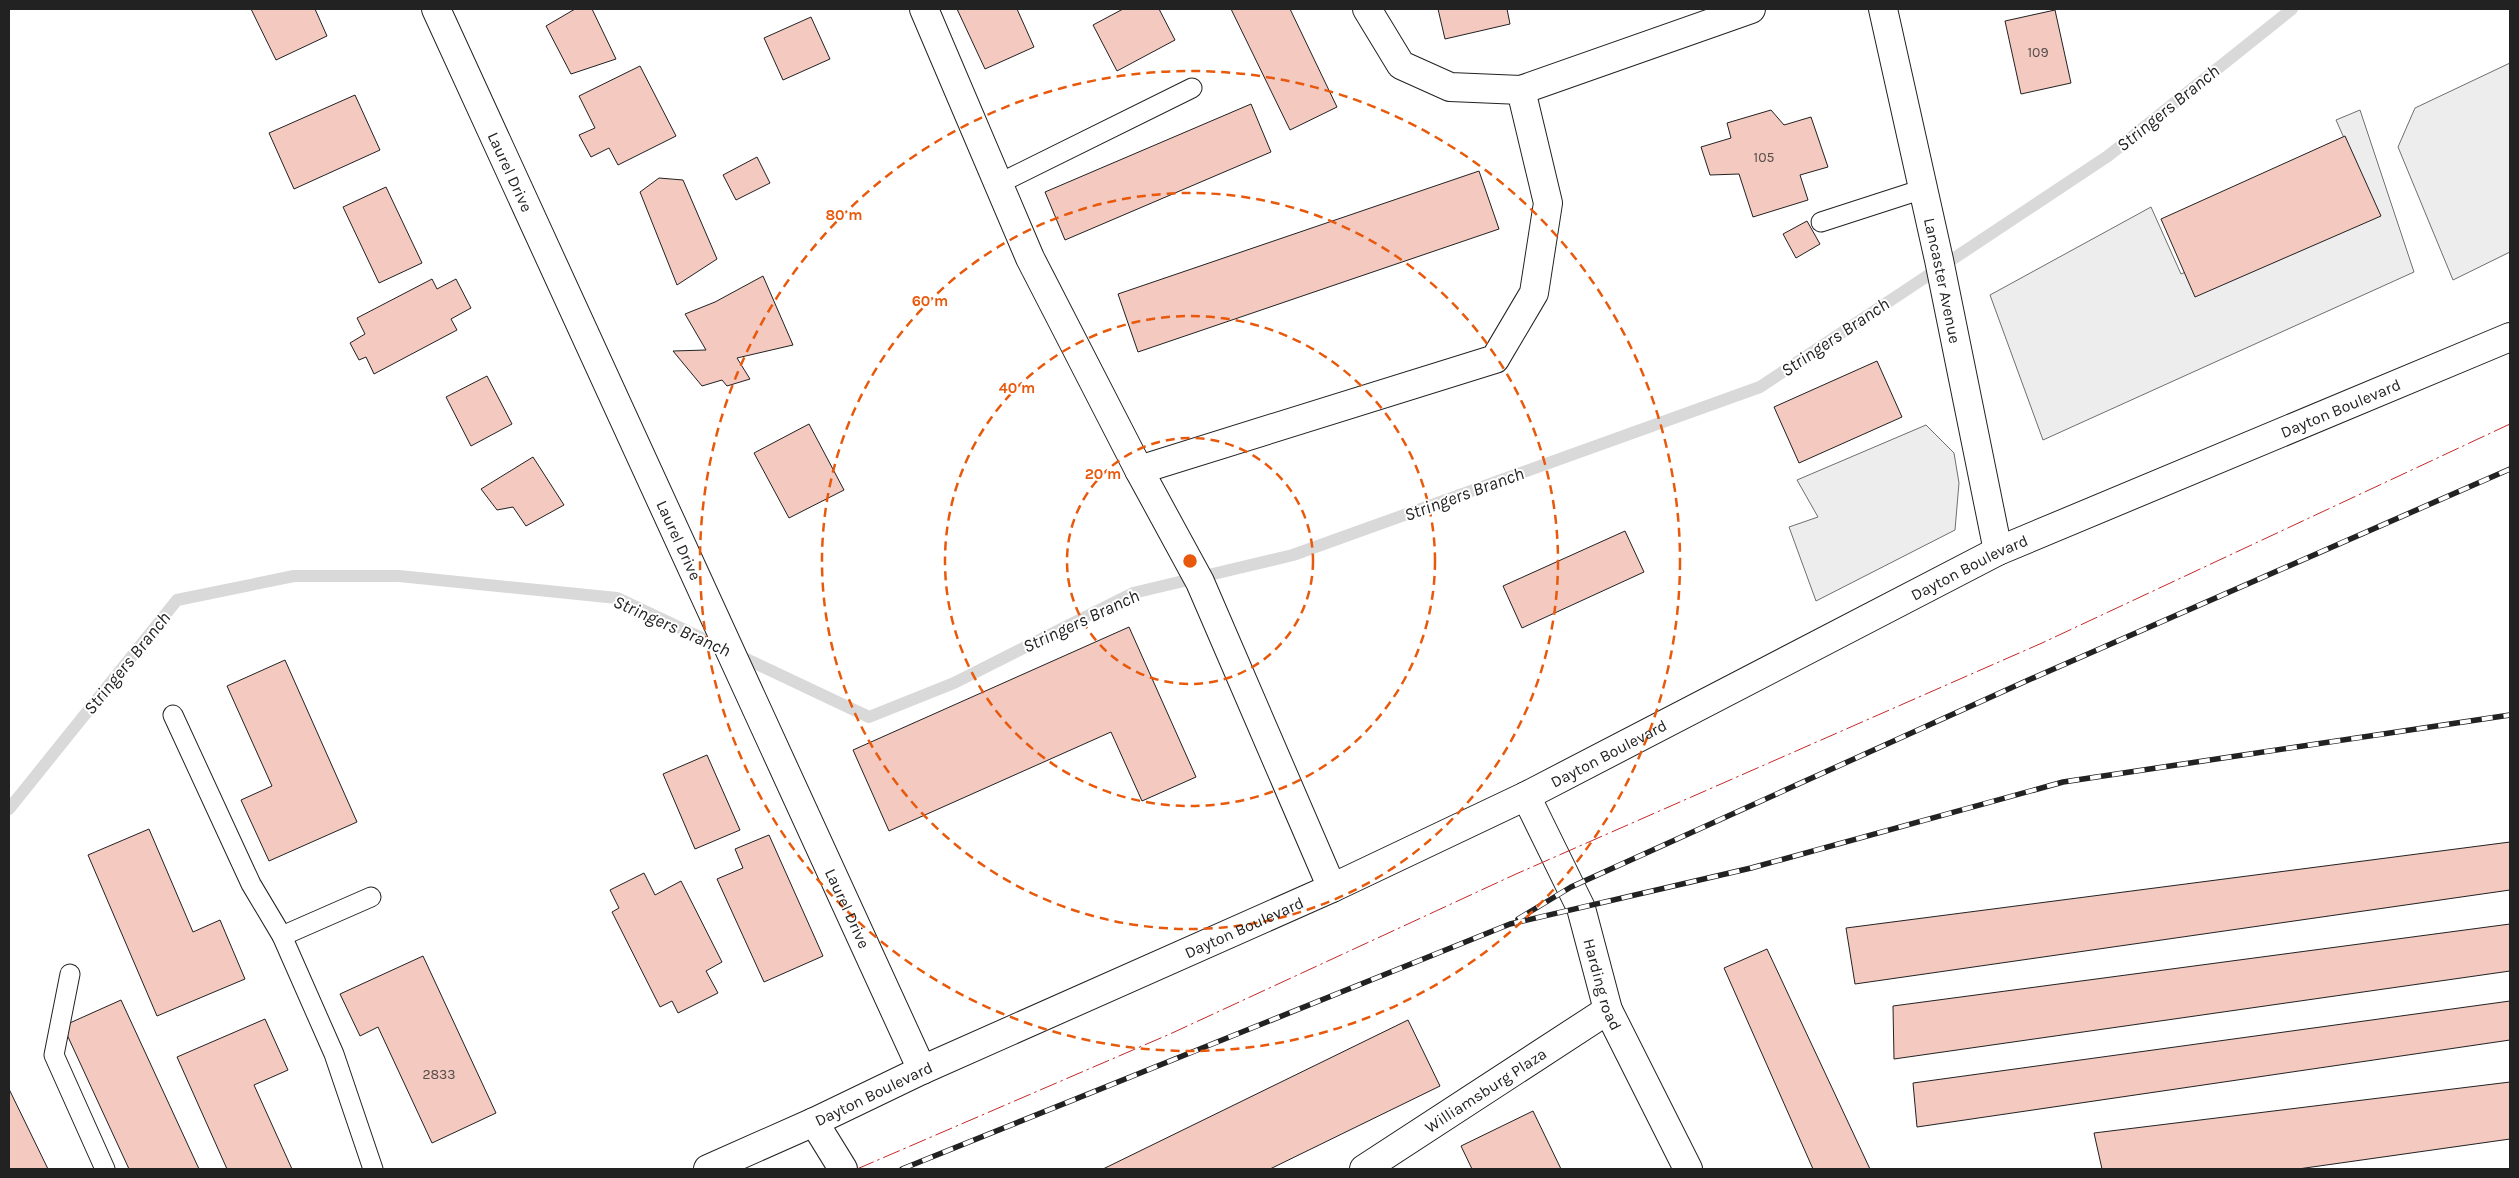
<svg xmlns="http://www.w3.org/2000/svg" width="2519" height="1178" font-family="Karla,sans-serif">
<rect width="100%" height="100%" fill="#fff"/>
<g fill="#ededed" stroke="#6f6f6f">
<polygon points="2510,63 2510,252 2453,280 2398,147 2415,108"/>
<polygon points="2360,110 2414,272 2043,440 1990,295 2151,207 2181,274 2368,192 2336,120"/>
<polygon points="1926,425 1954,453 1959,483 1955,530 1816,601 1789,527 1818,517 1797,480"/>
</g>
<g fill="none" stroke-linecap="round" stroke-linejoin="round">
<polyline stroke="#d9d9d9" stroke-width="12" points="9,809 177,600 294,576 399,576 617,598 869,717 954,683 1133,593 1293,555 1760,387 2108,156 2292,9"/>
</g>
<g fill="#f3c9c0" stroke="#222">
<polygon points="251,9 315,9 327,36 276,60"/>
<polygon points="575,9 592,9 616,59 571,74 546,26"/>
<polygon points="957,9 1017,9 1034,47 985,69"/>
<polygon points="1123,9 1159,9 1175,40 1117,71 1093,25"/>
<polygon points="1231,9 1290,9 1337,107 1290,130"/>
<polygon points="1438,9 1507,9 1510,24 1445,39"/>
<polygon points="2055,10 2071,83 2021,94 2005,21"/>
<polygon points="811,17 830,59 783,80 764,38"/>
<polygon points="640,66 676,136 618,165 609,148 591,157 579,135 595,128 579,96"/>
<polygon points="355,95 380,150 294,189 269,133"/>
<polygon points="1251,104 1271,152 1065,240 1045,192"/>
<polygon points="1771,110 1784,125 1811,117 1828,167 1800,175 1808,200 1753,217 1739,174 1710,175 1701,147 1731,138 1727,123"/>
<polygon points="2345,136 2381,216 2195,297 2161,219"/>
<polygon points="757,157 770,183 736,200 723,175"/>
<polygon points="1479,171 1499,229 1138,352 1118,294"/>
<polygon points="659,178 683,180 717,259 677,285 640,192"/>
<polygon points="386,187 422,263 379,283 343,207"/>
<polygon points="1807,221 1820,244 1796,258 1783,234"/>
<polygon points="763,276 793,345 737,358 750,379 727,386 722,380 702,386 673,351 706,350 685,314 715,302"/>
<polygon points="432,279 437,289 456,279 471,308 451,319 457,330 374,374 366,357 359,360 350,343 365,334 357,318"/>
<polygon points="1877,361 1902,417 1799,463 1774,407"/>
<polygon points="487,376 512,424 471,446 446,397"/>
<polygon points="809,424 844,490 789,518 754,453"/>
<polygon points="533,457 564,505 526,526 513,507 497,510 481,489"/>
<polygon points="1625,531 1644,572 1522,628 1503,586"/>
<polygon points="1129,627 1196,777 1142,801 1111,732 889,831 853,750"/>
<polygon points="285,660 357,822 269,861 241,800 272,786 227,686"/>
<polygon points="707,755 740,830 695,849 663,774"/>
<polygon points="149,829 193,932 220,920 245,979 157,1016 88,855"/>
<polygon points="769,835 823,956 764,982 717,879 743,868 735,849"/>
<polygon points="2510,842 2510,890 1855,984 1846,928"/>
<polygon points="644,873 655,895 681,881 722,962 706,971 718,993 678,1013 672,1001 660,1007 612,912 619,908 610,890"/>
<polygon points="2510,924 2510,971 1894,1059 1893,1006"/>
<polygon points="1767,949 1870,1169 1813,1169 1724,968"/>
<polygon points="423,956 496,1113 432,1143 378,1027 360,1036 340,994"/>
<polygon points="121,1000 199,1169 129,1169 63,1026"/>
<polygon points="2510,1001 2510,1040 1917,1127 1913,1083"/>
<polygon points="265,1019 288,1070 254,1085 292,1169 227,1169 177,1057"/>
<polygon points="1408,1020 1440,1086 1270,1169 1103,1169"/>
<polygon points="2510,1082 2510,1139 2298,1169 2102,1169 2094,1133"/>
<polygon points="9,1089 48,1169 9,1169"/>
<polygon points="1533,1111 1561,1169 1472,1169 1461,1146"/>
</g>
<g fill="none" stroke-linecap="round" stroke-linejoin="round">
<defs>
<g id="lane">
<polyline points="998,184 1192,88"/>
<polyline points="1821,222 1923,189"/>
<polyline points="173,715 251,884 282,936 334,1054 373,1169"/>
<polyline points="282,936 371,897"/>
<polyline points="70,974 54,1055 105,1169"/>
</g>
<g id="street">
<path id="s1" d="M 436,9 L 922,1070"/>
<polyline points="924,9 1030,258 1139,470 1200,582 1332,888"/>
<polyline points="1367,9 1401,65 1450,87 1521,90 1751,9"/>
<path id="s2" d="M 1883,9 L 1939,260 L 1998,551"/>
<polyline points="1139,470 1495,359 1534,293 1548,203 1521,90"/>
<path id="s3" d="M 1526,796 L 1581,908 L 1608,1010 L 1688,1169"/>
<polyline points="814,1122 843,1169"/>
<path id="s4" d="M 1364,1169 L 1608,1010"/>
</g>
<g id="secondary">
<path id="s5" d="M 708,1169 L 814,1122 L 922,1070 L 1332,888 L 1526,796 L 1998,551 L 2510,337"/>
</g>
</defs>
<use href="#lane" stroke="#222" stroke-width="21"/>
<use href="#street" stroke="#222" stroke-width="30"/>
<use href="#secondary" stroke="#222" stroke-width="30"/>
<use href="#lane" stroke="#fff" stroke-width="19"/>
<use href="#street" stroke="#fff" stroke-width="28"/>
<use href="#secondary" stroke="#fff" stroke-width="28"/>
<defs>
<g id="rail">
<polyline points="1518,919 1571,887 2024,682 2510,469"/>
<polyline points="902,1169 1510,924 1751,868 2063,782 2510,715"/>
</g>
</defs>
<use href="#rail" stroke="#222" stroke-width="5.5"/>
<use href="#rail" stroke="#fff" stroke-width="4" stroke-dasharray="11" stroke-linecap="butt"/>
<polyline stroke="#c62828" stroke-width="1" stroke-dasharray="18 4 2.5 4" stroke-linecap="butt" points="857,1169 1170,1034 1516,874 2042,643 2510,424"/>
</g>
<g fill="none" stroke="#e8590c" stroke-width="2.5" stroke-dasharray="9 6">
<circle cx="1190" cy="561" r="123"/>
<circle cx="1190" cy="561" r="245"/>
<circle cx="1190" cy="561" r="368"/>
<circle cx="1190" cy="561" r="490"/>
</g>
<g text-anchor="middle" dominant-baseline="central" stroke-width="4" stroke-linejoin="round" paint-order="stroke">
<g font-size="14" fill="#564c4a">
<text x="2038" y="52">109</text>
<text x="1764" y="157">105</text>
<text x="439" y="1074">2833</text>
</g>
<g font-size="16" fill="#222" stroke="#fff">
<text stroke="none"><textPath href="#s1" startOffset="179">Laurel Drive</textPath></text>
<text stroke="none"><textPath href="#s2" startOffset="278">Lancaster Avenue</textPath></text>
<text stroke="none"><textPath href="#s5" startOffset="1802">Dayton Boulevard</textPath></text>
<text stroke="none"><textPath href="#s1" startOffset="584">Laurel Drive</textPath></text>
<text stroke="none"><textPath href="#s5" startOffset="1398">Dayton Boulevard</textPath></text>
<text stroke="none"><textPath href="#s5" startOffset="992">Dayton Boulevard</textPath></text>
<text stroke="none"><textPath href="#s1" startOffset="989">Laurel Drive</textPath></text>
<text stroke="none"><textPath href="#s5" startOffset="588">Dayton Boulevard</textPath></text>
<text stroke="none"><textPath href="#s3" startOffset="204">Harding road</textPath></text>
<text stroke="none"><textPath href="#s4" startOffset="145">Williamsburg Plaza</textPath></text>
<text stroke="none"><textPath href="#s5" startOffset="182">Dayton Boulevard</textPath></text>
</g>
<g font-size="18" font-style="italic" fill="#222" stroke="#fff">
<text transform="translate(2168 108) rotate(-39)">Stringers Branch</text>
<text transform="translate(1835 337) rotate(-34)">Stringers Branch</text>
<text transform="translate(1464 494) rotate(-20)">Stringers Branch</text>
<text transform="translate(1081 621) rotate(-25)">Stringers Branch</text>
<text transform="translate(672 626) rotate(24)">Stringers Branch</text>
<text transform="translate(127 663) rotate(-51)">Stringers Branch</text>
</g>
</g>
<circle cx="1190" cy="561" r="8" fill="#e8590c" stroke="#fff" stroke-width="2.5"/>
<g font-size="15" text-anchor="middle" font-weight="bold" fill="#e8590c" stroke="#fff" stroke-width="4" stroke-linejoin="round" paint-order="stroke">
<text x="844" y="220">80 m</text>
<text x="930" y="306">60 m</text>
<text x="1017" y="393">40 m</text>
<text x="1103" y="479">20 m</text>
</g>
<rect width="2519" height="1178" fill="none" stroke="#222222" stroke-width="20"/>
</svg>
